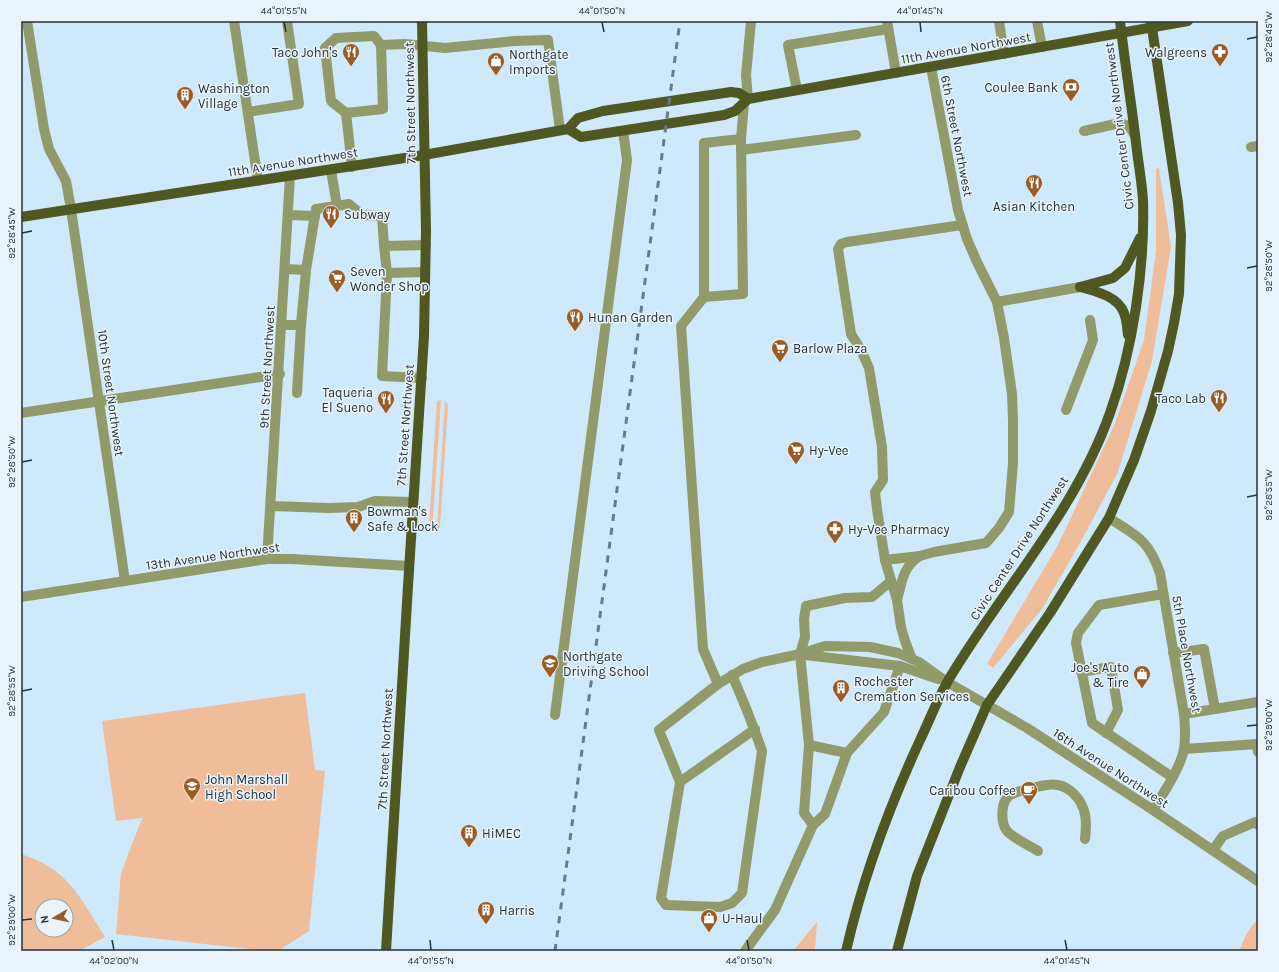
<svg xmlns="http://www.w3.org/2000/svg" width="1279" height="972" font-family="Karla,sans-serif">
<rect width="100%" height="100%" fill="#cee9fb"/>
<g fill="#efbd9a" fill-rule="evenodd">
<polygon points="1159,168 1171,247 1152,361 1118,472 1080,543 1042,609 993,668 987,664 1057,547 1114,426 1144,340 1156,251 1156,169"/>
<polygon points="441,399 432,532 429,529 429,525 437,402"/>
<polygon points="445,400 448,405 440,527 437,530"/>
<polygon points="305,693 315,770 325,771 309,931 278,951 268,951 116,934 121,873 141,821 143,818 116,821 102,721"/>
<path d="M 21,854 C 69,869 80,898 105,937 L 79,951 L 21,951 ZM 42,906 L 66,906 L 66,930 L 42,930 Z"/>
<path d="M 1258,921 L 1258,951 L 1239,951 C 1243,942 1249,925 1258,921 Z"/>
<polygon points="817,922 815,951 793,951"/>
</g>
<g fill="none" stroke-linecap="round" stroke-linejoin="round">
<g stroke="#919a69" stroke-width="10">
<polyline points="27,21 44,129 49,149 66,181 71,209 125,581"/>
<polyline points="234,21 258,181"/>
<polyline points="887,21 896,73"/>
<polyline points="999,21 1004,54"/>
<polyline points="1037,21 1042,47"/>
<polyline points="797,90 788,45 888,29"/>
<polyline points="748,99 746,75 751,21"/>
<polyline points="248,112 299,104 287,21"/>
<polyline points="346,113 331,101 325,48 336,38 374,36 381,45"/>
<polyline points="1084,131 1120,123 1129,126 1135,136"/>
<polyline points="741,139 704,143 704,297 743,294 741,139 744,103"/>
<polyline points="1251,147 1258,146"/>
<polyline points="741,150 856,135"/>
<polyline points="352,167 346,113 383,109 381,45 405,44 445,48 514,41 548,40 560,130"/>
<polyline points="331,170 337,206"/>
<polyline points="288,215 315,216"/>
<polyline points="286,269 306,270"/>
<polyline points="387,273 425,272"/>
<polyline points="704,297 681,326 703,649 718,684"/>
<polyline points="997,302 1080,287"/>
<polyline points="282,325 301,325"/>
<polyline points="422,378 382,376 387,273 384,246 426,245"/>
<polyline points="297,393 301,325 306,270 316,209 349,204 362,215 382,216 384,246"/>
<polyline points="1066,410 1093,340 1090,320"/>
<polyline points="21,413 280,374"/>
<polyline points="271,506 329,508 358,507 375,501 413,502"/>
<path d="M 1109,518 C 1137,536 1148,539 1160,573 L 1184,714 C 1185,726 1186,737 1184,749 C 1181,767 1163,794 1153,810"/>
<polyline points="267,559 290,176"/>
<polyline points="885,560 920,556 934,552 986,543 999,528 1009,512 1013,463 1013,420 1012,394 1004,338 997,302 977,262 967,239 958,210 931,67"/>
<polyline points="1163,594 1099,605 1078,633 1076,643 1092,723 1172,777"/>
<polyline points="21,597 267,559 292,559 409,566"/>
<path d="M 897,600 C 902,582 903,566 920,556"/>
<polyline points="1173,653 1204,649 1215,709"/>
<polyline points="805,655 900,666 938,679"/>
<polyline points="912,659 905,641 901,627 897,600 885,560 877,509 875,492 883,480 882,447 869,368 861,350 851,334 838,249 841,244 847,242 962,225"/>
<polyline points="1081,672 1111,667 1118,710 1106,733"/>
<path d="M 732,675 C 743,700 753,725 762,751 L 742,893 L 732,903 L 720,907 L 666,905 L 661,898 L 680,782 L 755,729"/>
<polyline points="1184,714 1258,702"/>
<polyline points="555,715 627,160 623,131"/>
<polyline points="809,745 804,813 813,825"/>
<polyline points="1184,749 1257,744 1258,752"/>
<polyline points="847,753 809,745 800,654 805,637 804,619 806,606 845,598 872,597 891,581"/>
<polyline points="680,782 659,730 718,684 743,669 762,662 800,654 825,646 870,647 898,653 919,662 947,682 1027,728 1153,810 1258,881"/>
<polyline points="1213,850 1223,836 1255,822 1258,825"/>
<path d="M 1038,851 C 1030,846 1013,838 1007,831 C 1001,824 1001,807 1006,799 C 1011,792 1021,791 1028,789 C 1038,787 1048,783 1058,785 C 1064,786 1070,790 1074,794 C 1087,807 1087,822 1085,839"/>
<polyline points="745,951 775,910 813,825 825,814 847,753 884,712 900,666"/>
</g>
<g stroke="#505821" stroke-width="10">
<polyline points="568,129 581,137 724,115 735,111 748,99 1188,21"/>
<polyline points="21,217 424,155 568,129 578,118 603,111 731,92 739,93 748,99"/>
<polyline points="1080,287 1113,278 1125,268 1140,238"/>
<path d="M 1080,287 C 1095,291 1118,296 1124,313 C 1127,320 1127,328 1128,335"/>
<polyline points="386,951 408,586 424,336 426,231 422,21"/>
<path d="M 846,951 C 863,877 889,807 921,738 C 930,719 938,698 949,679 C 1002,590 1075,512 1110,413 C 1133,349 1145,268 1143,200 C 1142,184 1139,167 1137,151 C 1132,107 1125,64 1120,21"/>
<polyline points="897,951 917,876 960,767 987,705 1050,613 1109,518 1134,460 1151,411 1168,351 1174,323 1179,294 1181,235 1178,203 1151,21"/>
</g>
<polyline stroke="#667b89" stroke-width="3" stroke-dasharray="7 7" stroke-linecap="butt" points="555,951 680,21"/>
</g>
<path fill="none" stroke="#21333e" stroke-width="1.5" d="M 284,22 L 286,32M 602,22 L 604,32M 920,22 L 921,32M 1247,39 L 1257,37M 22,233 L 32,231M 1247,268 L 1257,266M 22,462 L 32,460M 1247,497 L 1257,495M 22,691 L 32,689M 1247,726 L 1257,725M 22,920 L 32,919M 112,940 L 114,950M 430,940 L 431,950M 747,940 L 749,950M 1065,940 L 1067,950"/>
<defs>
<symbol id="restaurant-pin" viewBox="-11 -11 22 30"><path d="M0 17L-7.5 6A9.5 9.5 0 1 1 7.5 6Z" fill="#9b5b25" stroke="#eaf3f9"/><path d="M-5-6h1v4h1v-4h1v4h1v-4h1v5L-1.5 .5V6h-2V.5L-5-1ZM5-6V6H3V1.5H1.5Q1.5-4 5-6Z" fill="#fff"/></symbol>
<symbol id="pharmacy-pin" viewBox="-11 -11 22 30"><path d="M0 17L-7.5 6A9.5 9.5 0 1 1 7.5 6Z" fill="#9b5b25" stroke="#eaf3f9"/><path d="M-2-6h4v4h4v4h-4v4h-4v-4h-4v-4h4Z" fill="#fff"/></symbol>
<symbol id="shop-pin" viewBox="-11 -11 22 30"><path d="M0 17L-7.5 6A9.5 9.5 0 1 1 7.5 6Z" fill="#9b5b25" stroke="#eaf3f9"/><path d="M-5-2.5h2.3a2.7 3.5 0 0 1 5.4 0H5L5.5 6h-11ZM-1.5-2.5h3a1.5 2.3 0 0 0-3 0Z" fill="#fff"/></symbol>
<symbol id="bank-pin" viewBox="-11 -11 22 30"><path d="M0 17L-7.5 6A9.5 9.5 0 1 1 7.5 6Z" fill="#9b5b25" stroke="#eaf3f9"/><path d="M-6-4H6V4H-6ZM0-2.3a2.3 2.3 0 1 0 0 4.6a2.3 2.3 0 1 0 0-4.6Z" fill="#fff"/></symbol>
<symbol id="building-pin" viewBox="-11 -11 22 30"><path d="M0 17L-7.5 6A9.5 9.5 0 1 1 7.5 6Z" fill="#9b5b25" stroke="#eaf3f9"/><path d="M-4-6H4V6H1V3H-1V6H-4ZM-2.5-4.3h1.7v1.8h-1.7ZM.8-4.3h1.7v1.8H.8ZM-2.5-1h1.7V.8h-1.7ZM.8-1h1.7V.8H.8Z" fill="#fff"/></symbol>
<symbol id="supermarket-pin" viewBox="-11 -11 22 30"><path d="M0 17L-7.5 6A9.5 9.5 0 1 1 7.5 6Z" fill="#9b5b25" stroke="#eaf3f9"/><path d="M-6-5.5h2.5l.6 2H6L4.5 2H-2.5L-4.4-4H-6ZM-1.5 3.2a1.3 1.3 0 1 0 .1 0ZM3 3.2a1.3 1.3 0 1 0 .1 0Z" fill="#fff"/></symbol>
<symbol id="school-pin" viewBox="-11 -11 22 30"><path d="M0 17L-7.5 6A9.5 9.5 0 1 1 7.5 6Z" fill="#9b5b25" stroke="#eaf3f9"/><path d="M0-5L7-2L0 1L-7-2ZM-4 1L0 2.5L4 1V4Q0 6-4 4Z" fill="#fff"/></symbol>
<symbol id="cafe-pin" viewBox="-11 -11 22 30"><path d="M0 17L-7.5 6A9.5 9.5 0 1 1 7.5 6Z" fill="#9b5b25" stroke="#eaf3f9"/><path d="M-5.5-4.5H6V0H3Q3 3.5 0 3.5H-2.5Q-5.5 3.5-5.5 0ZM3-3.2v2h1.7v-2ZM-6 4.5H4V6H-6Z" fill="#fff"/></symbol>
</defs>
<g fill-rule="evenodd">
<use href="#restaurant-pin" x="341" y="42" width="20" height="27"/>
<use href="#pharmacy-pin" x="1210" y="42" width="20" height="27"/>
<use href="#shop-pin" x="486" y="51" width="20" height="27"/>
<use href="#bank-pin" x="1061" y="77" width="20" height="27"/>
<use href="#building-pin" x="175" y="85" width="20" height="27"/>
<use href="#restaurant-pin" x="1024" y="173" width="20" height="27"/>
<use href="#restaurant-pin" x="321" y="204" width="20" height="27"/>
<use href="#supermarket-pin" x="327" y="268" width="20" height="27"/>
<use href="#restaurant-pin" x="565" y="307" width="20" height="27"/>
<use href="#supermarket-pin" x="770" y="338" width="20" height="27"/>
<use href="#restaurant-pin" x="1209" y="388" width="20" height="27"/>
<use href="#restaurant-pin" x="376" y="389" width="20" height="27"/>
<use href="#supermarket-pin" x="786" y="440" width="20" height="27"/>
<use href="#building-pin" x="344" y="508" width="20" height="27"/>
<use href="#pharmacy-pin" x="825" y="519" width="20" height="27"/>
<use href="#school-pin" x="540" y="653" width="20" height="27"/>
<use href="#shop-pin" x="1132" y="664" width="20" height="27"/>
<use href="#building-pin" x="831" y="678" width="20" height="27"/>
<use href="#school-pin" x="182" y="776" width="20" height="27"/>
<use href="#cafe-pin" x="1019" y="780" width="20" height="27"/>
<use href="#building-pin" x="459" y="823" width="20" height="27"/>
<use href="#building-pin" x="476" y="900" width="20" height="27"/>
<use href="#shop-pin" x="699" y="908" width="20" height="27"/>
</g>
<g text-anchor="middle" dominant-baseline="central" stroke-width="3" stroke-linejoin="round" paint-order="stroke">
<g font-size="13" fill="#21333e" stroke="#eaf3f9">
<text transform="translate(966 48) rotate(-10)">11th Avenue Northwest</text>
<text transform="translate(410 103) rotate(-91)">7th Street Northwest</text>
<text transform="translate(1119 126) rotate(-97)">Civic Center Drive Northwest</text>
<text transform="translate(957 136) rotate(79)">6th Street Northwest</text>
<text transform="translate(293 162) rotate(-9)">11th Avenue Northwest</text>
<text transform="translate(267 367) rotate(-87)">9th Street Northwest</text>
<text transform="translate(111 393) rotate(82)">10th Street Northwest</text>
<text transform="translate(405 425) rotate(-86)">7th Street Northwest</text>
<text transform="translate(1019 548) rotate(-57)">Civic Center Drive Northwest</text>
<text transform="translate(213 556) rotate(-8)">13th Avenue Northwest</text>
<text transform="translate(1187 654) rotate(80)">5th Place Northwest</text>
<text transform="translate(385 749) rotate(-87)">7th Street Northwest</text>
<text transform="translate(1111 768) rotate(33)">16th Avenue Northwest</text>
</g>
<g font-size="13" fill="#21333e" stroke="#eaf3f9" text-anchor="start">
<text x="338" y="52" text-anchor="end">Taco John's</text>
<text x="1207" y="52" text-anchor="end">Walgreens</text>
<text x="509" y="54">Northgate<tspan x="509" dy="15">Imports</tspan></text>
<text x="1058" y="87" text-anchor="end">Coulee Bank</text>
<text x="198" y="88">Washington<tspan x="198" dy="15">Village</tspan></text>
<text x="1034" y="206" text-anchor="middle">Asian Kitchen</text>
<text x="344" y="214">Subway</text>
<text x="350" y="271">Seven<tspan x="350" dy="15">Wonder Shop</tspan></text>
<text x="588" y="317">Hunan Garden</text>
<text x="793" y="348">Barlow Plaza</text>
<text x="373" y="392" text-anchor="end">Taqueria<tspan x="373" dy="15">El Sueno</tspan></text>
<text x="1206" y="398" text-anchor="end">Taco Lab</text>
<text x="809" y="450">Hy-Vee</text>
<text x="367" y="511">Bowman's<tspan x="367" dy="15">Safe &amp; Lock</tspan></text>
<text x="848" y="529">Hy-Vee Pharmacy</text>
<text x="563" y="656">Northgate<tspan x="563" dy="15">Driving School</tspan></text>
<text x="1129" y="667" text-anchor="end">Joe's Auto<tspan x="1129" dy="15">&amp; Tire</tspan></text>
<text x="854" y="681">Rochester<tspan x="854" dy="15">Cremation Services</tspan></text>
<text x="205" y="779">John Marshall<tspan x="205" dy="15">High School</tspan></text>
<text x="1016" y="790" text-anchor="end">Caribou Coffee</text>
<text x="482" y="833">HiMEC</text>
<text x="499" y="910">Harris</text>
<text x="722" y="918">U-Haul</text>
</g>
</g>
<rect width="1279" height="972" fill="none" stroke="#eaf3f9" stroke-width="44"/>
<g transform="translate(54 918) rotate(261)"><circle r="19" fill="#eaf3f9" stroke="#9aa6ae"/>
<path d="M0-3L7 15L0 10L-7 15Z" fill="#9b5b25"/>
<text y="-6" font-size="11" font-weight="bold" text-anchor="middle" fill="#21333e">N</text>
</g>
<rect x="22" y="22" width="1235" height="928" fill="none" stroke="#21333e" stroke-width="1.5"/>
<g font-size="10" text-anchor="middle" fill="#21333e">
<text x="284" y="14">44°01'55"N</text>
<text x="602" y="14">44°01'50"N</text>
<text x="920" y="14">44°01'45"N</text>
<text transform="translate(1268 37) rotate(-90)" y="4">92°28'45"W</text>
<text transform="translate(11 233) rotate(-90)" y="4">92°28'45"W</text>
<text transform="translate(1268 266) rotate(-90)" y="4">92°28'50"W</text>
<text transform="translate(11 462) rotate(-90)" y="4">92°28'50"W</text>
<text transform="translate(1268 495) rotate(-90)" y="4">92°28'55"W</text>
<text transform="translate(11 691) rotate(-90)" y="4">92°28'55"W</text>
<text transform="translate(1268 725) rotate(-90)" y="4">92°29'00"W</text>
<text transform="translate(11 920) rotate(-90)" y="4">92°29'00"W</text>
<text x="114" y="964">44°02'00"N</text>
<text x="431" y="964">44°01'55"N</text>
<text x="749" y="964">44°01'50"N</text>
<text x="1067" y="964">44°01'45"N</text>
</g>
</svg>
